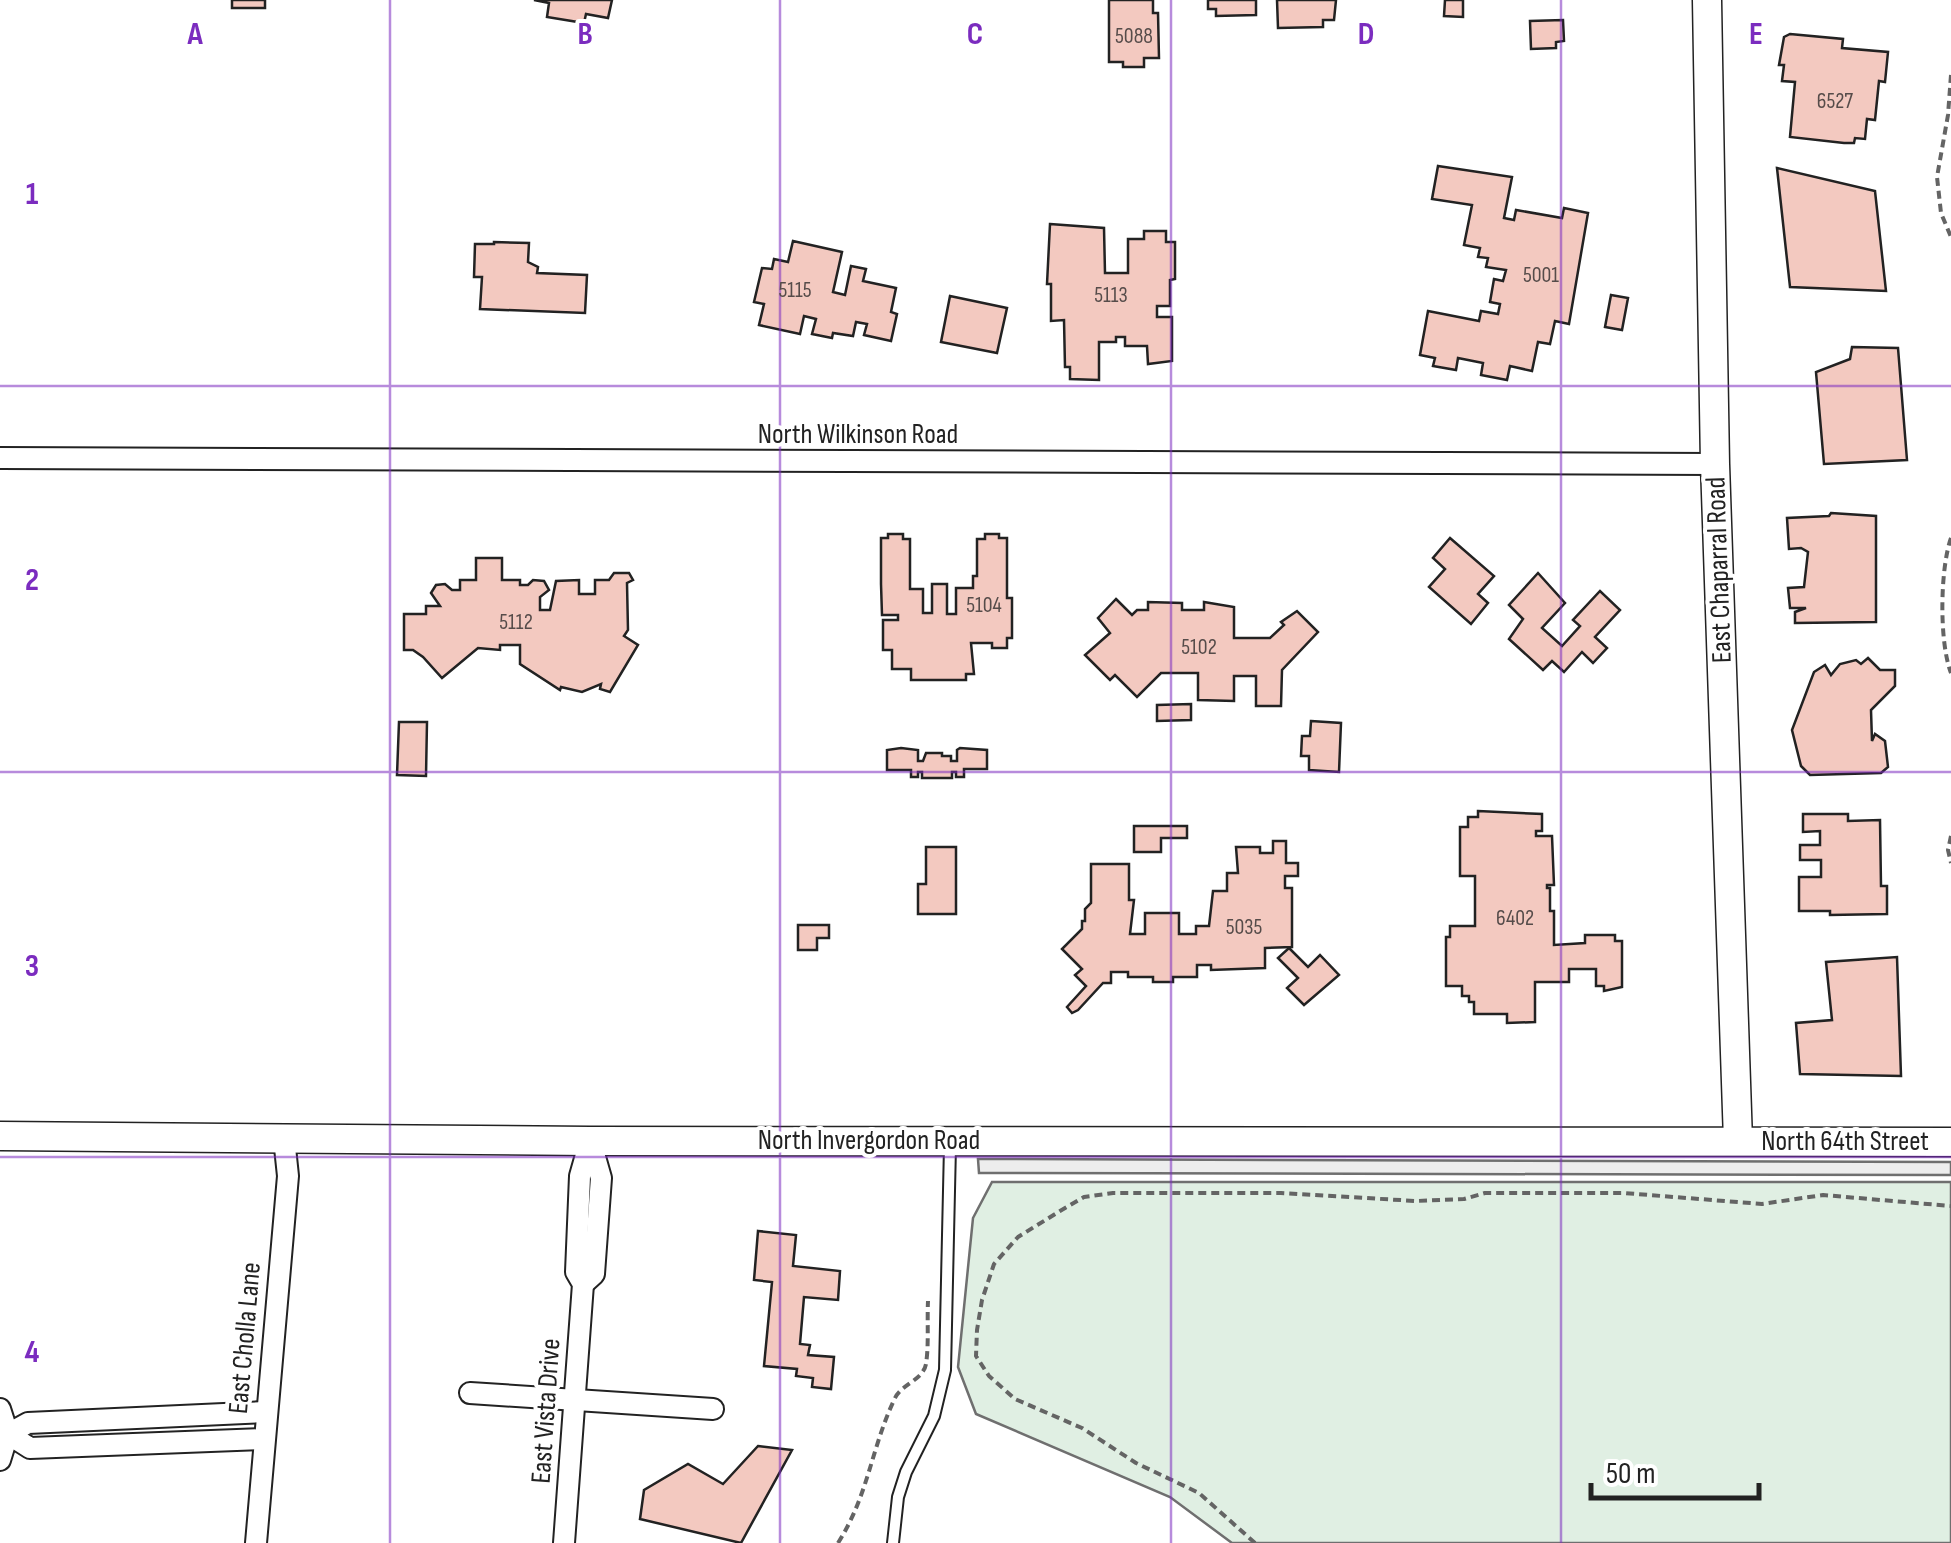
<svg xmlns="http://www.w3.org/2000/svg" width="1951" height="1543" font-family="'Sofia Sans Condensed',sans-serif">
<rect width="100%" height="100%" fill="#fff"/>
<polygon fill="#e0efe3" stroke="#6f6f6f" stroke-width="2.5" points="992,1182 1951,1182 1951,1543 1232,1543 1170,1497 976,1414 958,1367 973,1218"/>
<polygon fill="#ededed" stroke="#6f6f6f" stroke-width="2.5" points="978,1159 1951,1162 1951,1175 979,1173"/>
<g fill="#f3c9c0" stroke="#222" stroke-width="2.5">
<rect x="232" y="0" width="33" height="8"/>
<polygon points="534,0 612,0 608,18 586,14 584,23 547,17 549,3"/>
<polygon points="1109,0 1153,0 1153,13 1158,13 1159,58 1144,58 1144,67 1123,67 1123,62 1109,62"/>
<polygon points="1208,0 1256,0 1256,15 1216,16 1216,9 1208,9"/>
<polygon points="1277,0 1336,0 1334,20 1323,20 1323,27 1278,28"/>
<polygon points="1445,0 1463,0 1463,17 1444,16"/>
<polygon points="1563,20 1564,41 1556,42 1556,48 1531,49 1530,21"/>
<polygon points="1790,34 1843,39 1842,48 1888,52 1885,82 1879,81 1875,120 1867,119 1865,139 1855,138 1854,143 1844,143 1790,137 1795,82 1782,81 1784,65 1779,65 1784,37"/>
<polygon points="1438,166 1512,177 1504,218 1514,220 1516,210 1562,218 1564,208 1588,213 1569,324 1555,321 1550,344 1538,342 1532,371 1510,366 1507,380 1481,375 1483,363 1458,358 1456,370 1433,366 1435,358 1420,355 1428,311 1479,321 1481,311 1498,314 1500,304 1490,302 1494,279 1503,281 1506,270 1486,267 1488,258 1478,257 1480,248 1464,245 1472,205 1432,199"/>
<polygon points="1777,168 1875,191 1886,291 1790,287"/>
<polygon points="1050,224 1104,228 1105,273 1128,273 1128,239 1144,239 1144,231 1166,231 1166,242 1175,242 1175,279 1170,280 1170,306 1157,306 1157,317 1172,317 1172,361 1148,364 1147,346 1125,346 1125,337 1116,337 1116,342 1099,342 1099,380 1070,379 1070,367 1065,367 1064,320 1051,321 1051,284 1047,284"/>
<polygon points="793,241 842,252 833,292 845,295 851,266 866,269 863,281 896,288 891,312 897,314 891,341 864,335 867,324 856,322 853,336 833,333 832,338 812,334 816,319 804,316 800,334 759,325 764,304 754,302 762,268 772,269 774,259 788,262"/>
<polygon points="494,242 529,243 528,262 538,267 537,273 587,275 585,313 480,309 482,277 474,277 475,244 494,244"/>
<polygon points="1611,295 1628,298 1622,330 1605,327"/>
<polygon points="950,296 1007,308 997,353 941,342"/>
<polygon points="1852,347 1898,348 1907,460 1824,464 1816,372 1850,359"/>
<polygon points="1831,513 1876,516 1876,622 1795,623 1795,612 1806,608 1790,608 1788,588 1804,587 1808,552 1801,548 1789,549 1787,518 1829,516"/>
<polygon points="888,534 903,534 903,539 910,539 910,589 923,589 923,613 932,613 932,584 947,584 947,614 956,614 956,588 973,588 973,576 977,576 977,539 985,539 985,534 999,534 999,538 1007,538 1007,598 1012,598 1012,638 1007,638 1007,648 992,648 992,643 971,643 974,674 966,674 966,680 911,680 911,669 892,669 892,650 883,650 883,620 898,620 898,615 882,615 881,584 881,538 888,538"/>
<polygon points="1450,538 1494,576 1478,594 1488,603 1471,624 1429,587 1445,569 1433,558"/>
<polygon points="476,558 502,558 502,580 520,580 520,585 528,585 533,580 544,581 549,590 540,597 540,610 550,610 556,581 579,580 579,594 595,594 595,580 609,580 614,573 629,573 633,580 627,583 628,630 624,636 638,645 610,692 600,689 601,684 582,692 561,687 560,690 520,664 520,645 500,645 500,650 478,648 442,678 423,657 413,650 404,650 404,614 426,614 426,606 440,606 431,593 436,585 445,584 452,590 460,590 460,580 476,580"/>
<polygon points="1538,573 1565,603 1542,628 1562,646 1580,626 1573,620 1600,591 1620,610 1595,637 1607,648 1593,663 1582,652 1564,672 1552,661 1543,670 1509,639 1523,619 1509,605"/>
<polygon points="1116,599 1132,615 1137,610 1148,610 1148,602 1182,603 1182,610 1204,610 1204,602 1234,607 1234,638 1270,638 1284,625 1281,622 1297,611 1318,632 1282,670 1281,706 1256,706 1256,676 1234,676 1234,701 1198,700 1198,673 1161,673 1137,697 1115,675 1110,680 1085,655 1110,633 1098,618"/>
<polygon points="1868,658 1880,670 1895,670 1895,686 1871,710 1872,741 1875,734 1885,741 1888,767 1881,773 1810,775 1801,766 1792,730 1814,672 1825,665 1831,675 1840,664 1856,660 1861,664"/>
<polygon points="1191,704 1191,720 1157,721 1157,705"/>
<polygon points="1311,721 1341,723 1339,772 1309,770 1309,756 1301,756 1302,736 1310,736"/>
<polygon points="399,722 427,722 426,776 397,775"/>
<polygon points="901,748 918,750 918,761 923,761 926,753 942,753 942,756 951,756 951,761 957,761 957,750 960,748 987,750 987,769 964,769 964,777 956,777 956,772 952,772 952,778 922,778 922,772 918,772 918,777 911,777 911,770 887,770 887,750"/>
<polygon points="1478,811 1542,814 1542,831 1536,831 1536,836 1552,836 1554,885 1547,885 1547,888 1550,888 1550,911 1554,911 1554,945 1585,943 1585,935 1615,935 1615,941 1622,941 1622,987 1604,991 1604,986 1596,986 1596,969 1569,969 1569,982 1535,982 1535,1022 1507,1023 1507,1014 1474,1014 1474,1002 1469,1002 1469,996 1462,996 1462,986 1446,986 1446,937 1450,937 1450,926 1475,926 1475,876 1460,876 1460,827 1468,827 1468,817 1478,817"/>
<polygon points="1803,814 1848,814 1848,821 1880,820 1881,886 1887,886 1887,914 1830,915 1830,911 1799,911 1799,877 1821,877 1821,860 1800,860 1800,845 1820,845 1820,831 1803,832"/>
<polygon points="1134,826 1187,826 1187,838 1161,838 1161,852 1134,852"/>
<polygon points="1273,841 1286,841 1286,863 1298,863 1298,876 1285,876 1285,888 1292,888 1292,947 1265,948 1265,968 1211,970 1211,965 1197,965 1197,977 1173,977 1173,982 1153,982 1153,977 1128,977 1128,972 1111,972 1111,983 1103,983 1078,1010 1072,1013 1067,1007 1086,986 1075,975 1082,969 1062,949 1082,929 1082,921 1085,921 1085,909 1091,903 1091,864 1129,864 1129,900 1134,900 1130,934 1145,934 1145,913 1179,913 1179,934 1196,934 1196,926 1209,926 1213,891 1227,891 1227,873 1238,873 1236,847 1260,847 1260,853 1273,853"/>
<polygon points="926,847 956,847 956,914 918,914 918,884 926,884"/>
<polygon points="798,925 829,925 829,938 817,938 817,950 798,950"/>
<polygon points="1289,948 1308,967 1320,955 1339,975 1304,1005 1287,988 1298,978 1278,958"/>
<polygon points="1897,957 1901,1076 1800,1074 1796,1023 1832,1020 1826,962"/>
<polygon points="758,1231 796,1235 793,1266 840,1271 838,1300 804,1297 800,1344 810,1345 808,1355 834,1357 831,1389 812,1387 813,1378 796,1376 797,1369 764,1366 772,1282 754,1280"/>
<polygon points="758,1446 792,1450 741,1543 640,1519 644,1490 688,1464 723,1484"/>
</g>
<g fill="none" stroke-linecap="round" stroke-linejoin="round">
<defs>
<polyline id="lane" points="893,1543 898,1497 906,1472 934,1416 945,1370 950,1146"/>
<g id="street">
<polyline points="0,458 1715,464"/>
<polyline points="583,1284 594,1274 601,1178 591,1143"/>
<polyline points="470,1393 713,1409"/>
<polyline points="0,1409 8,1434 0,1460"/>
<polyline points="264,1439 30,1448 8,1434 28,1423 265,1412"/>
<polyline points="256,1543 288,1176 284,1138"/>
<polyline points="564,1543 583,1284 576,1272 580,1176 590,1141"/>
</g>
<g id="secondary">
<polyline points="1707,0 1715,464 1738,1141"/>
<polyline points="0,1136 590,1141 1951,1142"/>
</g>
</defs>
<use href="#lane" stroke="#222" stroke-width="14"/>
<use href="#street" stroke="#222" stroke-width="24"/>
<use href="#secondary" stroke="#222" stroke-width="31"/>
<g stroke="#646464" stroke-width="4" stroke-dasharray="8 5" stroke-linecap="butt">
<polyline points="1951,75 1948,115 1937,177 1941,213 1951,237"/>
<path d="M 1951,538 C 1940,569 1939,642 1951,673"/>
<polyline points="1951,836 1948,850 1951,863"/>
<path d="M 838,1543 C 869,1494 871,1448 895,1398 C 902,1384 923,1380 926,1364 C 929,1345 927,1321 928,1301"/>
<polyline points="1255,1543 1199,1493 1136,1463 1082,1428 1015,1399 989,1376 976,1356 977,1330 982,1300 994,1264 1018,1237 1060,1211 1084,1197 1113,1193 1281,1193 1416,1201 1464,1199 1485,1193 1624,1193 1762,1204 1823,1195 1951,1206"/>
</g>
<use href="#lane" stroke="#fff" stroke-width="10"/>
<use href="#street" stroke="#fff" stroke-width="20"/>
<use href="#secondary" stroke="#fff" stroke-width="28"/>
</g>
<path fill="none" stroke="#7b2cbf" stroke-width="2.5" stroke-opacity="0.55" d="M 390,0 L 390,1543M 780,0 L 780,1543M 1171,0 L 1171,1543M 1561,0 L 1561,1543M 0,386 L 1951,386M 0,772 L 1951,772M 0,1157 L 1951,1157"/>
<g text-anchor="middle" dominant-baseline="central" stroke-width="8" stroke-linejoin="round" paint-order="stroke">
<g font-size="22" fill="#564c4a">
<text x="1134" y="36">5088</text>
<text x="1835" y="101">6527</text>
<text x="1541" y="275">5001</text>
<text x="795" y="290">5115</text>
<text x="1111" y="295">5113</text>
<text x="984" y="605">5104</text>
<text x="516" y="622">5112</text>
<text x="1199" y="647">5102</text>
<text x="1515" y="918">6402</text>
<text x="1244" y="927">5035</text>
</g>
<g font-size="28" fill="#222" stroke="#fff">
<text x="858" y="434">North Wilkinson Road</text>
<text transform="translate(1719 570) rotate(-92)">East Chaparral Road</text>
<text x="869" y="1140">North Invergordon Road</text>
<text x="1845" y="1141">North 64th Street</text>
<text transform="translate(245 1338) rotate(-85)">East Cholla Lane</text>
<text transform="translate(546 1411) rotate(-86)">East Vista Drive</text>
</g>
</g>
<g font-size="32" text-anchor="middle" font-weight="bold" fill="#7b2cbf" stroke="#fff" stroke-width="8" stroke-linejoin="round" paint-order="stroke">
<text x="195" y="44">A</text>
<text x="585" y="44">B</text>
<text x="975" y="44">C</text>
<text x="1366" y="44">D</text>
<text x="1756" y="44">E</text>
<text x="32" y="204">1</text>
<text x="32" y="590">2</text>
<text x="32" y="976">3</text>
<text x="32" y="1362">4</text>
</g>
<path d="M1591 1483v15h168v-15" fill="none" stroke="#222222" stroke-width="5"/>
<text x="1606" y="1483" font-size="30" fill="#222222" stroke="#ffffff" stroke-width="8" paint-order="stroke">50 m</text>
</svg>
